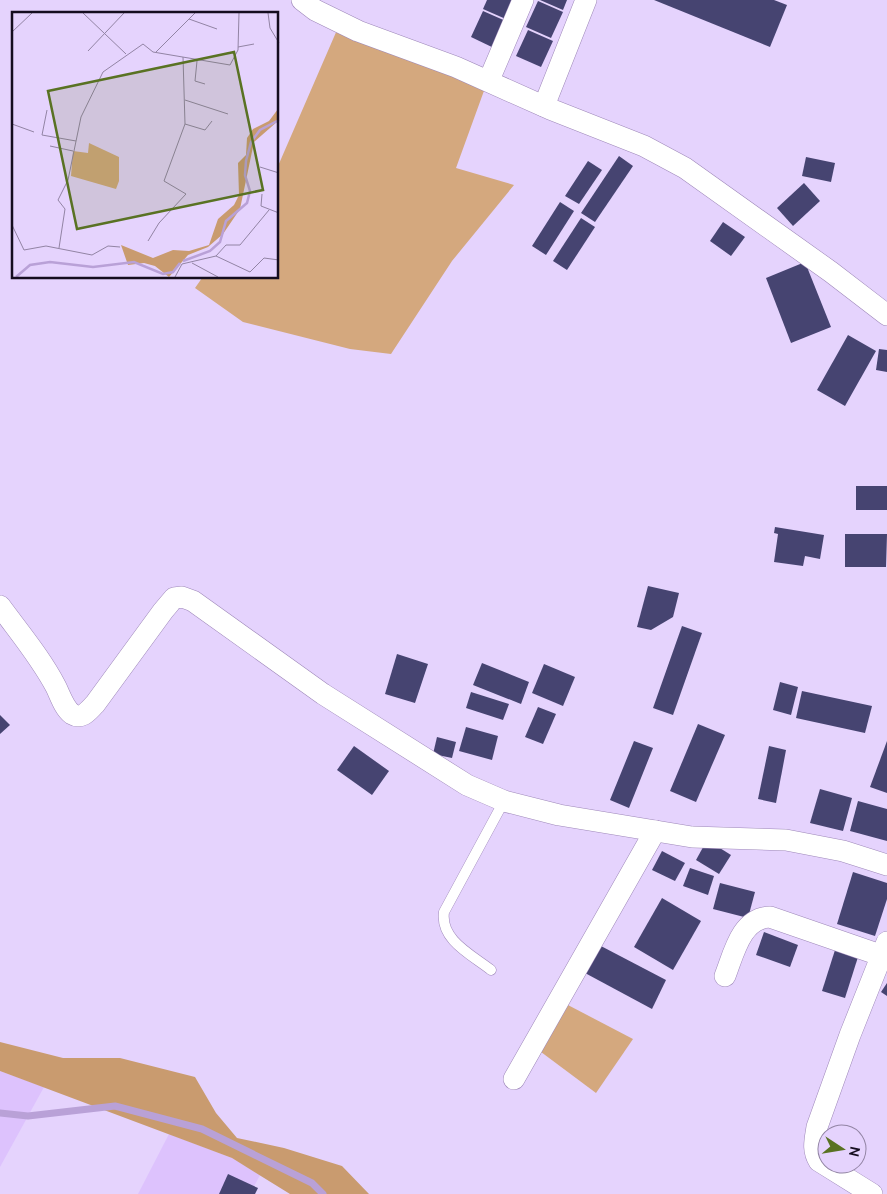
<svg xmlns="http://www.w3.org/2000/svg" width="887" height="1194" font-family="Cabin,sans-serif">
<rect width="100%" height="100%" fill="#e5d3fd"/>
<g fill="#ddc2fd">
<polygon points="0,1071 44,1087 0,1167"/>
<polygon points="169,1134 232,1158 260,1175 250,1194 138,1194"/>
</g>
<g fill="#d4a87e">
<polygon points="337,30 489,77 456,168 514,185 452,261 391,354 350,349 243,322 195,288 202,278 278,278 278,166"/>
<polygon points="566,1004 633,1039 596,1093 533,1046"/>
</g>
<polygon fill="#c99b6f" points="0,1042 63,1058 120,1058 195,1077 216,1113 237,1138 284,1148 342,1166 369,1194 290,1194 232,1158 0,1071"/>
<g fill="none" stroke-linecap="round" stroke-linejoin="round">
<polyline stroke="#b9a1d7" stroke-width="7" points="0,1113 28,1116 115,1106 202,1129 312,1183 323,1194"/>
</g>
<g fill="#464471">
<polygon points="487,0 517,0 508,20 483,9"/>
<polygon points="540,0 567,0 563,10"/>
<polygon points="654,0 774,0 787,5 770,47"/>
<polygon points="538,1 563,12 551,38 526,27"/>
<polygon points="483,11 508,22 496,49 471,37"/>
<polygon points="528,30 553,41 541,67 516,56"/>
<polygon points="619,156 633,166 595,222 581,213"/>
<polygon points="806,157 835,163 831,182 802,176"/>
<polygon points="588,161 602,170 579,204 565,196"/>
<polygon points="804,183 820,201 793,226 777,208"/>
<polygon points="560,202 574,211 546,255 532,246"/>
<polygon points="581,218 595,227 567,270 553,261"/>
<polygon points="723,222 745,237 731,256 710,241"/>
<polygon points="805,262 831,327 791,343 766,278"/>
<polygon points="848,335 876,351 845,406 817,390"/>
<polygon points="879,349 887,350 887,372 876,370"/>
<rect x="856" y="486" width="31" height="24"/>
<polygon points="775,527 824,535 820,559 805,556 803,566 774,562 778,534 774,533"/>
<polygon points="845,534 887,534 886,567 845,567"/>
<polygon points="648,586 679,593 673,617 651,630 637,627"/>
<polygon points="682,626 702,633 673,715 653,708"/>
<polygon points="397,654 428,664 415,703 385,694"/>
<polygon points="482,663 529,682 521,704 473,685"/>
<polygon points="544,664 575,677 563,706 532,693"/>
<polygon points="780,682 798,687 791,715 773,710"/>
<polygon points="802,691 872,706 865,733 796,718"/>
<polygon points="471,692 509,704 503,720 466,708"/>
<polygon points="538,707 556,714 543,744 525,737"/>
<polygon points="0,715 10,725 0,734"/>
<polygon points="698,724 725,735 696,802 670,791"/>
<polygon points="466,727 498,736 492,760 459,751"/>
<polygon points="437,737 456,742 452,758 433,754"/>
<polygon points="634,741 653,748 629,808 610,800"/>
<polygon points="887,741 887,793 870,787"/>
<polygon points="354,746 389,771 372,795 337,770"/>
<polygon points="769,746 786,750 776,803 758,799"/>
<polygon points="820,789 852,798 843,831 810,823"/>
<polygon points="858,801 887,809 887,841 850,831"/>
<polygon points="707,840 731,855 719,874 696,860"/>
<polygon points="662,851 685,863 675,881 652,870"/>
<polygon points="690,868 714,876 708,895 683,886"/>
<polygon points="853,872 887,883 887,899 875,936 837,924"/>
<polygon points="720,883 755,892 748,918 713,909"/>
<polygon points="662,898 701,921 673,970 634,947"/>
<polygon points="764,932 798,945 790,967 756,955"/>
<polygon points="599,945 666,980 652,1009 585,973"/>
<polygon points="835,950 858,957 845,998 822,991"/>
<polygon points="887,983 887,996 881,992"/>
<polygon points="228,1174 258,1188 255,1194 219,1194"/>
</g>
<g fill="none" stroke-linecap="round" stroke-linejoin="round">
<defs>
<path id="service" d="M 491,970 C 472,955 440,940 444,912 L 504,801"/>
<g id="minor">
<polyline points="302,0 315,10 358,31 456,67 550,109 644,146 685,168 831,272 887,315"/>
<polyline points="489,80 523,0"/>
<polyline points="544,106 586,0"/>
<path d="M 0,606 C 19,632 41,658 56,687 C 60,695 64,708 72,714 C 82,720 88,711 95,704 L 163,611 L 174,598 L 182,597 L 193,601 L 323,694 L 467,785 L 504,801 L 559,815 L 692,837 L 786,840 L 843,851 L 887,865"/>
<path d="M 725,976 C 734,953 741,918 770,917 L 880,955"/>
<polyline points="514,1079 655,831"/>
<path d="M 872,1194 L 819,1161 C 812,1150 815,1140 817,1127 L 850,1035 L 887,942"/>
</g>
</defs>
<use href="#service" stroke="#9e88b9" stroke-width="11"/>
<use href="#minor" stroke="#9e88b9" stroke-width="22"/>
<use href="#service" stroke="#fff" stroke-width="10"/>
<use href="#minor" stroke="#fff" stroke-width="21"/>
</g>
<g transform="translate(12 12)">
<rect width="266" height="266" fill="#e5d3fd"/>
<path d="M 77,131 L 107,145 L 107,169 L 104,177 L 59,164 L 61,139 L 76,141 Z" fill="#d4a87e"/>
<path d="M 266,97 L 266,109 L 242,130 L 228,197 L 211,222 L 196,235 L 176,243 L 157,265 L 143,254 L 132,251 L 116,253 L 109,233 L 141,246 L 161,238 L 177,239 L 197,233 L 206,207 L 222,193 L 227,183 L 226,151 L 234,143 L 235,126 L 241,117 L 257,109 Z" fill="#c99b6f"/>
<path fill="none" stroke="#b9a1d7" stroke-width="2.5" d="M 171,249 L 198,239 L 208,230 L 214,209 L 235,191 L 238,179 L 233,163 L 234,149 L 239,130 L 248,118 L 267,108M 4,265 L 18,253 L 38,250 L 81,255 L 122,250 L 151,262 L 161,260 L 168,251"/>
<path fill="none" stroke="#9284a4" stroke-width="1" d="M 71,1 L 114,42M 256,1 L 258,16 L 267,31M 177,7 L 205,17M 0,20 L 20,1M 226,35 L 242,32M 76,39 L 112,1M 144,40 L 183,1M 185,49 L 183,69 L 193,72M 173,88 L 216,102M 35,98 L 30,123 L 64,129M 0,112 L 22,120M 173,112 L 193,118 L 200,109M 38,134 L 61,139M 248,155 L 267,161M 250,182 L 249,194 L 267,201M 0,213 L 12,238 L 34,234 L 80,243 L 96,234 L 108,235M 136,229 L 147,211 L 174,182 L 152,169 L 173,112 L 171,45M 47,236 L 53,197 L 46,188 L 56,168 L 69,105 L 91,60 L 131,32 L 141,40 L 218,53 L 226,38 L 227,1M 204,244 L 238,260 L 252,246 L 267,248M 180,251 L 206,265M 163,265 L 170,252 L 204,244 L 214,233 L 228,233 L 257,198"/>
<path fill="#597223" fill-opacity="0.15" stroke="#597223" stroke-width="2.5" d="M 222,40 L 251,178 L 65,217 L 36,79 Z"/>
<rect width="266" height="266" fill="none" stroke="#150d1f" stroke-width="2.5"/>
</g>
<g transform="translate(842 1149) rotate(102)"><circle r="24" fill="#e5d3fd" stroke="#9284a4"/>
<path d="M0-4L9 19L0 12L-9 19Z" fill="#597223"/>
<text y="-8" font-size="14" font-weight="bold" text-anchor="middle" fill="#150d1f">N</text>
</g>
</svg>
